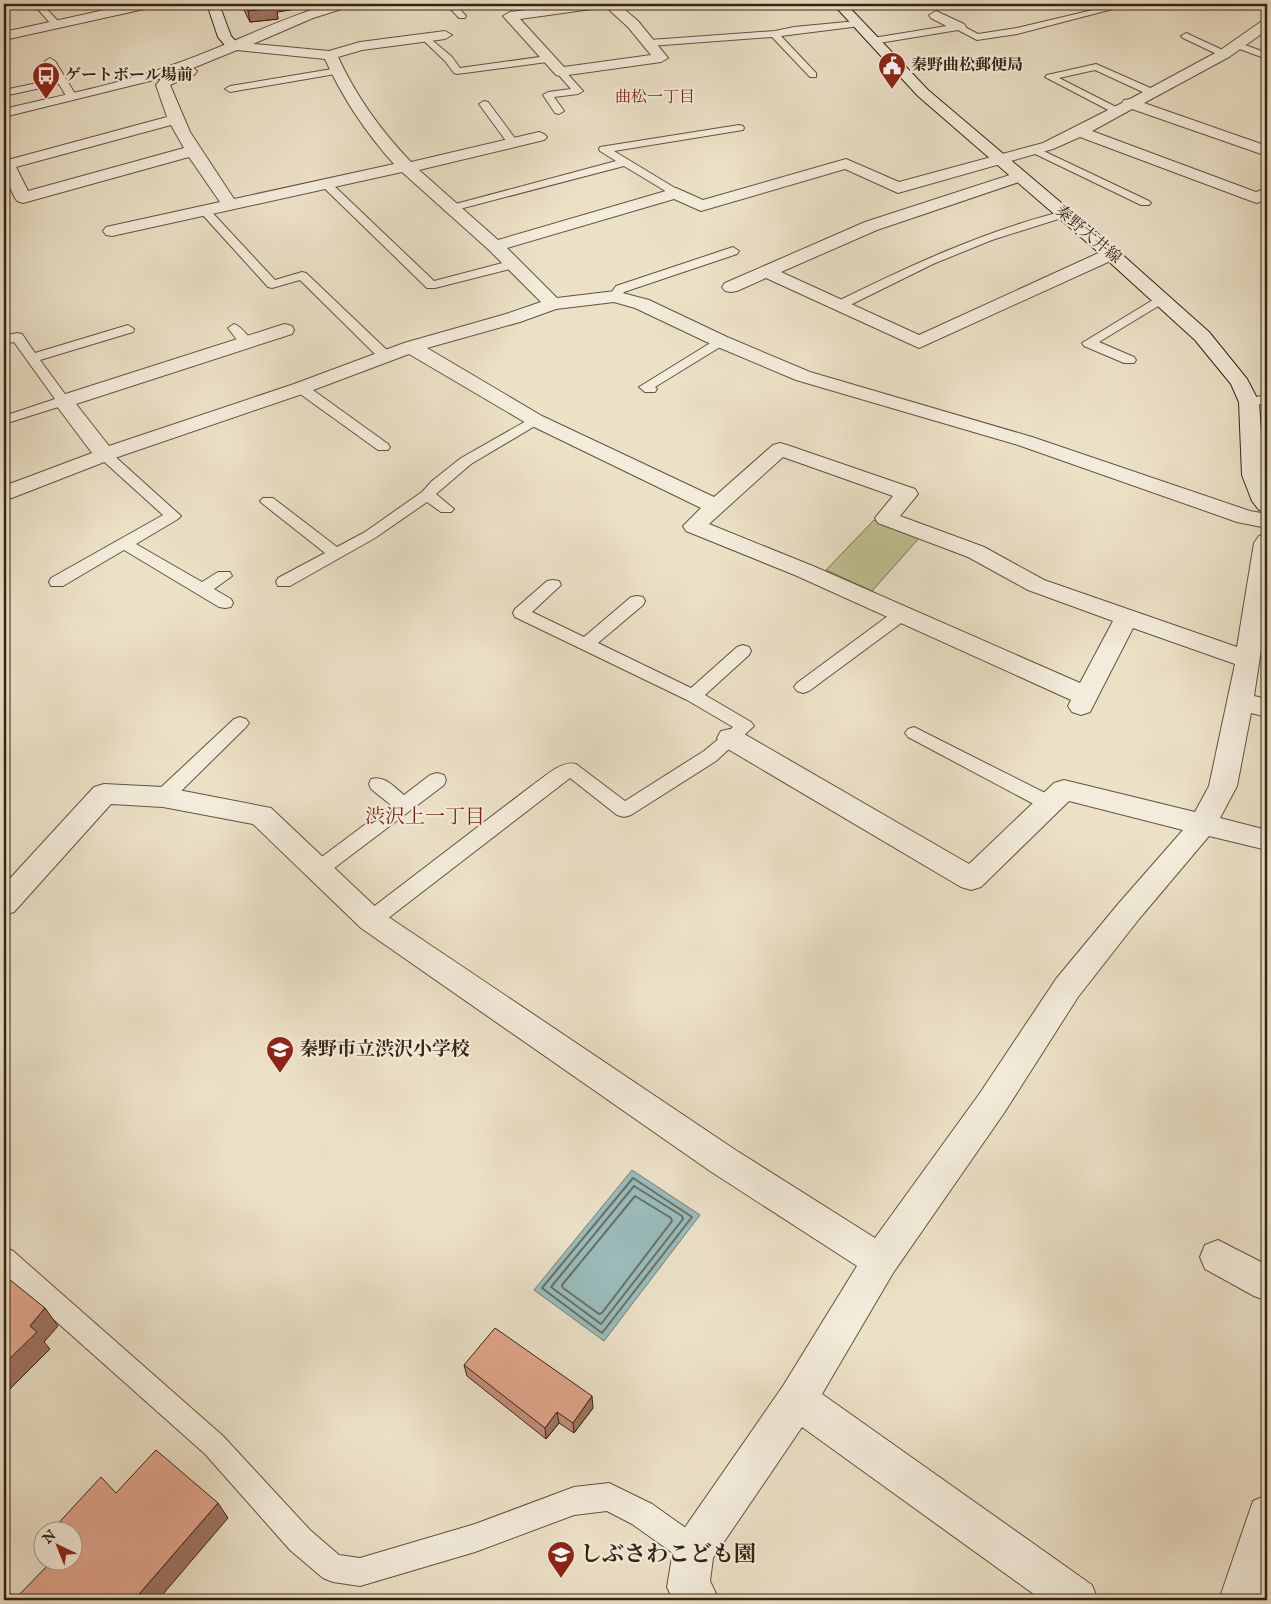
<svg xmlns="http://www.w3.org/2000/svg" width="1271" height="1604" font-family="'IM FELL English','Noto Serif JP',serif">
<rect width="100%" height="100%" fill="#ece1c7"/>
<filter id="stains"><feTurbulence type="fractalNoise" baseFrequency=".004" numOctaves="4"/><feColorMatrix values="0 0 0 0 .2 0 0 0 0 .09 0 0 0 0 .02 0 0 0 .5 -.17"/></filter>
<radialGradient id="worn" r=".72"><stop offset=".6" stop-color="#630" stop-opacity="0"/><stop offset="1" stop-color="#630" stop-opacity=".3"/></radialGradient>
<polygon fill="#bec191" stroke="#797252" points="874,520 920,537 872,591 826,570"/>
<polygon fill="#9abcbb" stroke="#717f77" points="632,1170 700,1215 604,1341 534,1290"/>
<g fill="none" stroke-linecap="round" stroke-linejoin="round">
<g stroke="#677066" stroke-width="2">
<polygon points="633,1178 692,1217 602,1333 542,1288"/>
<polygon points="634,1186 682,1216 683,1219 601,1324 551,1287"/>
<polygon points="635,1196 671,1218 672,1221 602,1313 599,1314 563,1288 562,1285"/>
</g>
<defs>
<g id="lane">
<polygon points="33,4 42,4 58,21 58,25 52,25"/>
<polygon points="446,4 455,4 466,16 465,18 459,18"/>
<polygon points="1118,4 1132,4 1017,34 977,40 958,30 873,44 868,41 873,38 959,24 978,34 1017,28"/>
<polygon points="857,21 860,22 860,26 781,36 816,73 816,77 810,77 772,37 650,46 645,43 650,40 775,31 794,27"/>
<polygon points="1186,33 1227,52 1229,54 1227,56 1221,56 1183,38 1181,36"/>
<polygon points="426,35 452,57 460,68 547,56 552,59 547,62 457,74 454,73 445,61 423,40 421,38"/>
<polygon points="1237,42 1267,53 1267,59 1234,47 1232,45"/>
<polygon points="50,58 55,61 77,97 76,99 68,99 59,84 4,96 4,90 56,79 45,61"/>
<polygon points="1096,64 1155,90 1156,92 1151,95 1147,94 1095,70 1059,78 1120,109 1121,111 1116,114 1045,77 1047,75"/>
<polygon points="338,68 343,71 341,73 230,92 225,89 230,86"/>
<polygon points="561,69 564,70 583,91 578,94 554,97 564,111 559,114 555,113 543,95 548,92 571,89 556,72"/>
<polygon points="484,101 488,102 517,141 518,143 517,145 509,145 479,104"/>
<polygon points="739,125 743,126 744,128 743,130 614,151 680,191 682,193 680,195 672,195 624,166 452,211 446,208 448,206 616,161 600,151 599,149 600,147"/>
<polygon points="1035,147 1149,201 1151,203 1149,205 1141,205 1031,152 1030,150 1031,148"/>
<polygon points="325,180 329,181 434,281 514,260 520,264 518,267 435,288 427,288 321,185 319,183"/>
<polygon points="204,207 208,208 275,280 302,272 306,273 390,353 392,356 390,359 380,359 300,280 272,288 268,287 200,212 198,210 200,208"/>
<path d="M 1064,211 L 1068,212 L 1070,214 L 1068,216 L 992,240 L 933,264 L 844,308 L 840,309 L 834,305 L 836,302 C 909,266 984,231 1064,211 Z"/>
<polygon points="733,247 739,251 737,254 624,292 619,299 615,300 609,296 616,286"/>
<polygon points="1161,295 1167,299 1165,302 1099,342 1134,357 1136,360 1134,363 1124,363 1084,346 1082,343"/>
<path d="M 234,324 C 241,326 247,335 252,341 L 250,344 L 240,344 L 228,328 Z"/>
<polygon points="128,325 134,329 133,332 40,360 70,401 68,404 4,424 4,416 55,399 14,342 4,344 4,336 17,333 22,334 35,353"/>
<polygon points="720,337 725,338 727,341 725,344 655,387 657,389 655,392 645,392 639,387"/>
<polygon points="301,384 306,385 388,444 390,447 388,450 378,450 296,391 294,388"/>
<polygon points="1267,395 1267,403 1249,406 1242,402 1244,399"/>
<polygon points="535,416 540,417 542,420 540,423 471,464 436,494 454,509 451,512 441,512 427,502 375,538 290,586 278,586 276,582 278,578 325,553 263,504 260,501 263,498 273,498 337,547 365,532 422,492 432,481 461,458"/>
<polygon points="105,451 110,452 181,516 178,519 136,544 202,582 218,572 230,572 232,576 214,589 231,599 233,603 231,607 225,608 219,607 124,550 63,586 51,586 49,582 51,578 163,515 100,458 98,455 100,452"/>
<path d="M 553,580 L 559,581 L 561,585 L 532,612 L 584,637 L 631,597 L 637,596 L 643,597 L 645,601 L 643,605 L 598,643 L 691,688 L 737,647 L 743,645 L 749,647 L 751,651 L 749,655 L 705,695 L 751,722 L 754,726 L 716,761 L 631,815 L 624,817 L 617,815 L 570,778 L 378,926 L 371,928 L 364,926 L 361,920 L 364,914 L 534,784 C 546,776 562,760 576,764 L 625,801 L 704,751 L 733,727 L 687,700 L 515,617 L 513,613 L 515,609 L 547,581 Z"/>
<polygon points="902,609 908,610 910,614 908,618 809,691 803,693 797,691 794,687 797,683 896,610"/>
<polygon points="240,717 246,719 249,723 246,727 170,802 163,804 156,802 154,797 156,792 234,719"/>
<polygon points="914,727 1057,799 1059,804 1057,809 1050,811 1043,809 908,737 905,733 908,729"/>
<path d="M 437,773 L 444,775 L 446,780 L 444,785 L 325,875 L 318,877 L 311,875 L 308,870 L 311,865 L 391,805 L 371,789 L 369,784 L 371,779 C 385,775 394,787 404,795 L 430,775 Z"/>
<polygon points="4,1247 13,1251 223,1436 310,1530 339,1555 360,1558 475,1524 574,1487 609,1483 652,1504 704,1541 708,1551 704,1561 694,1565 684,1561 632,1524 607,1511 574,1515 475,1552 360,1586 333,1582 323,1578 290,1550 205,1454 4,1275"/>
</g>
<g id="street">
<polygon points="132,4 155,4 149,8 4,40 4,32"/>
<path d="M 330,4 L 349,4 L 348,7 L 313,18 L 253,44 L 329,51 L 360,42 L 445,31 L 452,35 L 445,39 L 362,50 L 338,57 C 356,96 381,131 411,162 L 539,132 L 544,134 L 547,137 L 544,140 L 419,170 L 498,240 L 676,188 L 703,200 L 846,159 L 899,182 L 1043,143 L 1122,103 L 1124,100 L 1130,99 L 1219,51 L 1262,21 L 1267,20 L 1267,30 L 1229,57 L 1144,103 L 1267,146 L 1267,156 L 1132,109 L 1092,131 L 1256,192 L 1267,188 L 1267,199 L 1257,203 L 1251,201 L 1080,137 L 1053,149 L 898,193 L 845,169 L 701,211 L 674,199 L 507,248 L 557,298 L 615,291 L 649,300 L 727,337 L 810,372 L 1032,437 L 1250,511 L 1267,514 L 1267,528 L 1237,522 L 1018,445 L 796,380 L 713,345 L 635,308 L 614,302 L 556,309 L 520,322 L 427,348 L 542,416 L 714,497 L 773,445 L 780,443 L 787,445 L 915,489 L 918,494 L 900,516 L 984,547 L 1044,580 L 1237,647 L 1254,543 L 1259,536 L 1267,534 L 1267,610 L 1254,696 L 1267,699 L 1267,717 L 1251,713 L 1237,786 L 1220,818 L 1267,830 L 1267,850 L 1209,836 L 1139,919 L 1078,997 L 1004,1113 L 893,1273 L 822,1394 L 1092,1585 L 1098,1600 L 1042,1600 L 802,1427 L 713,1558 L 710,1581 L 719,1600 L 673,1600 L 667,1587 L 673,1551 L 679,1536 L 783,1386 L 857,1266 L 710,1171 L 361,928 L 253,824 L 163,807 L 111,804 L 14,912 L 4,915 L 4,885 L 94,787 L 104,784 L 163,787 L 271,808 L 381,912 L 734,1149 L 875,1238 L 980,1093 L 1056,979 L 1119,903 L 1183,830 L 1069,801 L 981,887 L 971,890 L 961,887 L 721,745 L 717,738 L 721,731 L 730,729 L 739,731 L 969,864 L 1054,783 L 1064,780 L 1195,812 L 1209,786 L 1235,664 L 1133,628 L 1090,712 L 1081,715 L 1072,712 L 1068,706 L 1071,700 L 797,576 L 686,531 L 683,526 L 701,508 L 528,424 L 409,354 L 308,392 L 112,459 L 4,501 L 4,486 L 92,453 L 53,401 L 56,397 L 278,326 L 285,324 L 292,326 L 294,330 L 292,334 L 76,404 L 109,446 L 294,384 L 404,343 L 506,314 L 541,302 L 489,250 L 402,172 L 112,236 L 106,235 L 103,231 L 106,227 L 220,202 L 189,157 L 23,203 L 17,201 L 15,198 L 4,175 L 4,161 L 167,117 L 156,85 L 162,78 L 4,117 L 4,109 C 63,95 124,83 181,62 C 231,44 279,19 330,4 ZM 237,50 L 325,59 C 342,97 366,133 394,164 L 234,199 L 190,132 L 170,85 L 195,74 L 197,71 L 193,68 ZM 171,125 L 184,148 L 28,191 L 16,167 ZM 783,457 L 893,496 L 875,518 L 878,523 L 968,557 L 1028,590 L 1113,621 L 1080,683 L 813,566 L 709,524 Z"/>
<path d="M 574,4 L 618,4 L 638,21 L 668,58 L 661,62 L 561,76 L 556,75 L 503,16 L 510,12 ZM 606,7 L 628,27 L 651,55 L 564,67 L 520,19 Z"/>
<polygon points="936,11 964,24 966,27 964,30 954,30 931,18 929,15"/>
<polygon points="1019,172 1025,174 1027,177 1025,180 877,230 781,272 919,335 1105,250 1111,249 1117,250 1120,254 1117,258 919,348 766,278 737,291 731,292 725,291 722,287 725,283 865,222"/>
<polygon points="1218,1240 1267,1265 1267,1301 1254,1296 1205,1269 1200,1257 1205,1245"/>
<polygon points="1267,1495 1267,1580 1261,1600 1219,1600 1253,1501"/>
</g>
<g id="secondary">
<polygon points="207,4 219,4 231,36 240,46 238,49 228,49 218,37"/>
<polygon points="833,4 846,4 928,90 1117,250 1209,332 1247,379 1259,402 1264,475 1267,484 1267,512 1259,510 1252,501 1242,475 1239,402 1231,384 1195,340 1105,258 918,96"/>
</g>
</defs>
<use href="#lane" stroke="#62533f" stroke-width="2"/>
<use href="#street" stroke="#62533f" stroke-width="2"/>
<use href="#secondary" stroke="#342412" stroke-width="2"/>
<use href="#lane" fill="#f3ecdb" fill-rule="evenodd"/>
<use href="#street" fill="#f3ecdb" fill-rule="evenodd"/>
<use href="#secondary" fill="#f3ecdb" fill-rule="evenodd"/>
</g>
<g fill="#c28e78" stroke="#342412">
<polygon points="241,4 306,4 307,7 277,12 278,19 250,22"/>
<polygon points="464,1365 593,1408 574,1433 559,1423 546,1439 467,1376"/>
</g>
<g fill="#9e7462" stroke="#342412">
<polygon points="273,4 306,4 307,7 277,12 278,19 250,22 248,11"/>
<polygon points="45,1308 58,1326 44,1342 50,1349 4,1395 4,1364 30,1326"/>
<polygon points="592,1396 593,1408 574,1433 573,1423"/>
<polygon points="557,1412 559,1423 546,1439 545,1428"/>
<polygon points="218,1503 228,1518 158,1600 134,1600"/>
<polygon points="4,1587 17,1600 15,1600 4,1589"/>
</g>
<g fill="#e1a58c" stroke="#342412">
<polygon points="244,4 274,4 276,8 248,11"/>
<polygon points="4,1275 45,1308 30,1326 37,1332 4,1364"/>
<polygon points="495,1328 592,1396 573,1423 557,1412 545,1428 464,1365"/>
<polygon points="156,1450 218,1503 134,1600 4,1600 4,1589 14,1600 51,1562 72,1562 72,1532 56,1532 53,1529 101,1477 116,1493"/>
</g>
<defs>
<symbol id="civic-pin" viewBox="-11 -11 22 30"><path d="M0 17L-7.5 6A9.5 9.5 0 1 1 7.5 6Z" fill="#8f2418" stroke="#f3ecdb"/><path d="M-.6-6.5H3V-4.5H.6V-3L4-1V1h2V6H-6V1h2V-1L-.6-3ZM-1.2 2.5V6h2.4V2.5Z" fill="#fff"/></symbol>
<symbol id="bus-pin" viewBox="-11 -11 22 30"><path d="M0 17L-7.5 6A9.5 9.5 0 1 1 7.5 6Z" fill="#8f2418" stroke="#f3ecdb"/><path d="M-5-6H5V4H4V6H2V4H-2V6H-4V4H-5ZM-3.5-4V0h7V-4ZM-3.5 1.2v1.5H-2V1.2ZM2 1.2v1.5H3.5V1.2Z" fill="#fff"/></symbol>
<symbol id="school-pin" viewBox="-11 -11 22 30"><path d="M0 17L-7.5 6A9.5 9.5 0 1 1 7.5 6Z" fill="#8f2418" stroke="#f3ecdb"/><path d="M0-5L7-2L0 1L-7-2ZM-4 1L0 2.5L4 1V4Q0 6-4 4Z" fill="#fff"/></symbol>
</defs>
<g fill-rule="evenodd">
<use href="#civic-pin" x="876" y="50" width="32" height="43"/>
<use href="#bus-pin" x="30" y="60" width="32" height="43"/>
<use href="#school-pin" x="264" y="1034" width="32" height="43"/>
<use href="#school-pin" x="545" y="1539" width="32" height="43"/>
</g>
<g text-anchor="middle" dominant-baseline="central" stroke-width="4.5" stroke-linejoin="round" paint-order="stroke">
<g font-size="16" font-weight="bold" fill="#342412" stroke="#f3ecdb" text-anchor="start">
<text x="911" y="66">秦野曲松郵便局</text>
<text x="65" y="76">ゲートボール場前</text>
</g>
<g font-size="16" fill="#7a1f14" stroke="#f3ecdb">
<text x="655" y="98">曲松一丁目</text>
</g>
<g font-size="16" fill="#342412" stroke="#f3ecdb">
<text transform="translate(1088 235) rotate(40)">秦野大井線</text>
</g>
<g font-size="19" font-weight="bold" fill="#342412" stroke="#f3ecdb" text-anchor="start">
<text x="299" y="1050">秦野市立渋沢小学校</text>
</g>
<g font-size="20" fill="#7a1f14" stroke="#f3ecdb">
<text x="425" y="817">渋沢上一丁目</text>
</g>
<g font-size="22" font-weight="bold" fill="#342412" stroke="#f3ecdb" text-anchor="start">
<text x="580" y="1555">しぶさわこども園</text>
</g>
</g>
<rect width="1271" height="1604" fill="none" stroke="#ece1c7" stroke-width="20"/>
<rect x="5" y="5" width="1261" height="1594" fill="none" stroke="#342412" stroke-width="2.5"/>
<rect x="10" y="10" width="1251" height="1584" fill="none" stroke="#342412"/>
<g transform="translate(58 1546) rotate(317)"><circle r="24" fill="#f3ecdb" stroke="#a79c8b"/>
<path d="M0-4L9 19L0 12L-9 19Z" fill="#8f2418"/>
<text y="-8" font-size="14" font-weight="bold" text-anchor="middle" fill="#342412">N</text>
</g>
<rect width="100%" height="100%" filter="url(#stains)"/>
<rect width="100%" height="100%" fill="url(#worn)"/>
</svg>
